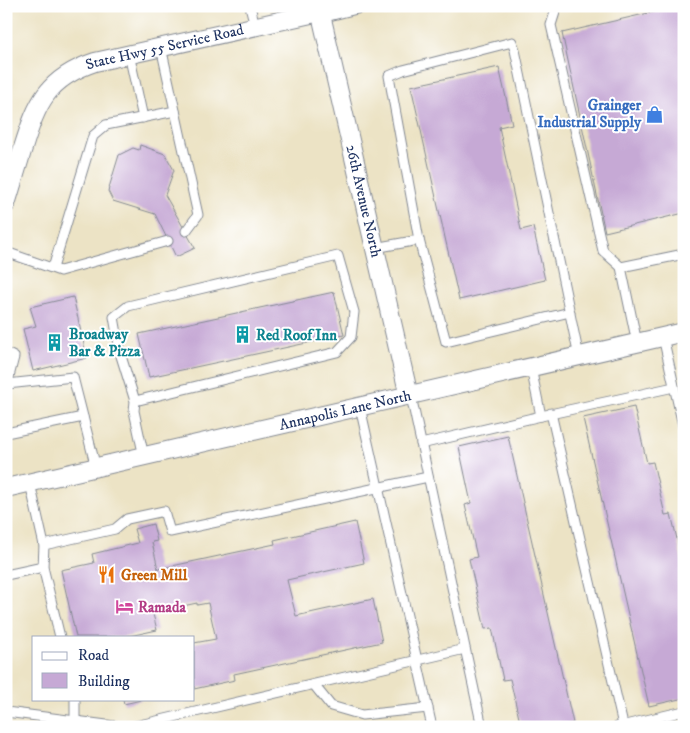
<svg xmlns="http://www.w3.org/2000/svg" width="690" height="733" font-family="'IM FELL DW Pica',serif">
<rect width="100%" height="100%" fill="#fff"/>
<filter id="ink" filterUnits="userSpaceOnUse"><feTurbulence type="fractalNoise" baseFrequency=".02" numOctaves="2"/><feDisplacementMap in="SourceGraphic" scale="10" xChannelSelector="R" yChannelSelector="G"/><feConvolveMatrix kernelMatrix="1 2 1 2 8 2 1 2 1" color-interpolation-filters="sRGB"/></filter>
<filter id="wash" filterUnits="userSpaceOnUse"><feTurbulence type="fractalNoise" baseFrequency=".0096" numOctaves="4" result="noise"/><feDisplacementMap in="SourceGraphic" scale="20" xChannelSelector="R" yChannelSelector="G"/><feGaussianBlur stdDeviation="1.12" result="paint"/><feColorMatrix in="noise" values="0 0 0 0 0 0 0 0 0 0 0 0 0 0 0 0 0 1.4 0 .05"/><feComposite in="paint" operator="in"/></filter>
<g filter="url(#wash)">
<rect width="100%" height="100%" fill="#ece3c5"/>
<g id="blocks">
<g fill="#c6a9d5">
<polygon points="679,6 684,6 684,213 605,232 562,33"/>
<polygon points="499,67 512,124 499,127 521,230 533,227 545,280 459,300 411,86"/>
<polygon points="140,145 165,154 174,170 165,195 195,248 176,257 155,214 113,201 108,191 119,155 133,148 139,150"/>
<polygon points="334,292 344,335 149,377 139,334"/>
<polygon points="73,297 87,358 33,371 23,329 36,326 30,307"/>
<polygon points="634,407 647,463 653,462 665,515 671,514 684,568 684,584 681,585 684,597 684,698 649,706 583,418"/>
<polygon points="508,436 573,723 556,727 521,727 510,679 503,680 492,628 485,629 469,559 477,557 465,505 471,503 459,447"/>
<polygon points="355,522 364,563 287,580 296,616 373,599 382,642 234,674 235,680 194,689 194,643 216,639 208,603 197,605 197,603 159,611 158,608 152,610 157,630 125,637 76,637 61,570 94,563 92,554 138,543 134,529 153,524 157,541 152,542 158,569 275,544 274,540"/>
<polygon points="123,699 141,699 141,700 124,704"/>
</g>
</g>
</g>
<g filter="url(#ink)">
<use href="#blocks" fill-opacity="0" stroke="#848992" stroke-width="1"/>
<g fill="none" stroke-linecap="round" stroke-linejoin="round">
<defs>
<g id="lane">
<polyline points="250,6 255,26"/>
<polyline points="557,6 551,25 603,251 621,267"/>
<polyline points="321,18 369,6"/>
<polyline points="161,47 198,215 186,231"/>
<polyline points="129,54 143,118"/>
<polyline points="419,240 446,342 570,312"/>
<polyline points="374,248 419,240 389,76 403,70 512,42 515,50 579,357"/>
<polyline points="6,252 60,271 168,241"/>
<polyline points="53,268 93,136 106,125 175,111"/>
<polyline points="663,337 684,430"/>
<polyline points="637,343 621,267 684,254"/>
<polyline points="6,353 14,357 7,384"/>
<polyline points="531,368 541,416"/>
<polyline points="6,386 7,384 73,377 96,468"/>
<polyline points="411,396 482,727"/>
<polyline points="135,401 337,352 351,337 354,312 338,256 128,306 114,317 121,356 135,401 134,411 144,457"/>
<polyline points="360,407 432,727"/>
<polyline points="551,413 623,725"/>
<polyline points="6,433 83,417"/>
<polyline points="421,444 541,416 674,387"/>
<polyline points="44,545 115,529 127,519 164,511 170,532 428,477"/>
<polyline points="43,567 60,637"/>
<polyline points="6,575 43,567 44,545 30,483"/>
<polyline points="314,685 331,706 362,715 428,708"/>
<polyline points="6,712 122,727"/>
<polyline points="75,721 75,699"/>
<polyline points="131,727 465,649"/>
<polyline points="617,727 684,711"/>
</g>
<g id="street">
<path id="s1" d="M 319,6 L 409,396"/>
<path id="s2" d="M 6,204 C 12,185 17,167 23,148 C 37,103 47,78 95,62 L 320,12"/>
<path id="s3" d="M 6,488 L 684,332"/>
</g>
</defs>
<use href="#lane" stroke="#848992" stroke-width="11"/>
<use href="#street" stroke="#848992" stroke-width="20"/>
<use href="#lane" stroke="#fff" stroke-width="9"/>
<use href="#street" stroke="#fff" stroke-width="18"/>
</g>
</g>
<defs>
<symbol id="shop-bare" viewBox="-9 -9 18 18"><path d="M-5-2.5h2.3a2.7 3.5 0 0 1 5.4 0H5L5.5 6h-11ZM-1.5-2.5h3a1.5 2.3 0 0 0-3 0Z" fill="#3f7fe0" stroke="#fff" stroke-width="2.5" paint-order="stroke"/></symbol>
<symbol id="building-bare" viewBox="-9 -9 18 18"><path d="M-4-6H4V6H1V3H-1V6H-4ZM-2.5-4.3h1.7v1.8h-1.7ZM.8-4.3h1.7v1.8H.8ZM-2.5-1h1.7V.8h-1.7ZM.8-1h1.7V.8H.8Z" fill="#0f9aa8" stroke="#fff" stroke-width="2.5" paint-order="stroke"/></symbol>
<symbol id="restaurant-bare" viewBox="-9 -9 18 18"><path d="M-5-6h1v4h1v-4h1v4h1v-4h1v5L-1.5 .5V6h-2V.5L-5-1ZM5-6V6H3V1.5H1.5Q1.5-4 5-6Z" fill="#e8710a" stroke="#fff" stroke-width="2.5" paint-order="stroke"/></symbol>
<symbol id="hotel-bare" viewBox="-9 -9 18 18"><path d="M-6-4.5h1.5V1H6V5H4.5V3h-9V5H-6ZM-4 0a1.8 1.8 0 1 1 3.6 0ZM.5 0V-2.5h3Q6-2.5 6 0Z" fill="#d1479c" stroke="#fff" stroke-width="2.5" paint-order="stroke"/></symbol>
</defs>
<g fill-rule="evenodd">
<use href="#shop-bare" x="642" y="102" width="25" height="25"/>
<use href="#building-bare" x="230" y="322" width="25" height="25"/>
<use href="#building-bare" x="42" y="330" width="25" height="25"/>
<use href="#restaurant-bare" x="94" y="562" width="25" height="25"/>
<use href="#hotel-bare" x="112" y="594" width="25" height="25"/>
</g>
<g text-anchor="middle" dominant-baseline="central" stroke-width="4" stroke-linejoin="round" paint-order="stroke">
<g font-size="15" fill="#1b2f5e" stroke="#fff">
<text stroke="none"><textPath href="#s2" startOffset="248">State Hwy 55 Service Road</textPath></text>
<text stroke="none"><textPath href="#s1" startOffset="200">26th Avenue North</textPath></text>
<text stroke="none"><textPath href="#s3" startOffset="348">Annapolis Lane North</textPath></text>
</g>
<g font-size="15" font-weight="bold" fill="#366cbe" stroke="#fff" text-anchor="end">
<text x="641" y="105">Grainger<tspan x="641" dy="17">Industrial Supply</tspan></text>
</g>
<g font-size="15" font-weight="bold" fill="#0d838f" stroke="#fff" text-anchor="start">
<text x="69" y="334">Broadway<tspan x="69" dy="17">Bar &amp; Pizza</tspan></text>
<text x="256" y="335">Red Roof Inn</text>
</g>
<g font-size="15" font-weight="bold" fill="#c56008" stroke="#fff" text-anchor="start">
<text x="121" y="575">Green Mill</text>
</g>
<g font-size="15" font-weight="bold" fill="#b23c85" stroke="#fff" text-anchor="start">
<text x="138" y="607">Ramada</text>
</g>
</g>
<rect width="690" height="733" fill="none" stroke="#fff" stroke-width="25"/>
<rect x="32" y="636" width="162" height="65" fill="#ffffff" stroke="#a4acbf"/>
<rect x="42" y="652" width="25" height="8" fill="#ffffff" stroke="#a4acbf"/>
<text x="78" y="660" font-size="15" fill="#1b2f5e">Road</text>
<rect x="42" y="673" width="25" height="15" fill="#c6a9d5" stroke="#a4acbf"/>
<text x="78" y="686" font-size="15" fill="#1b2f5e">Building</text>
</svg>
